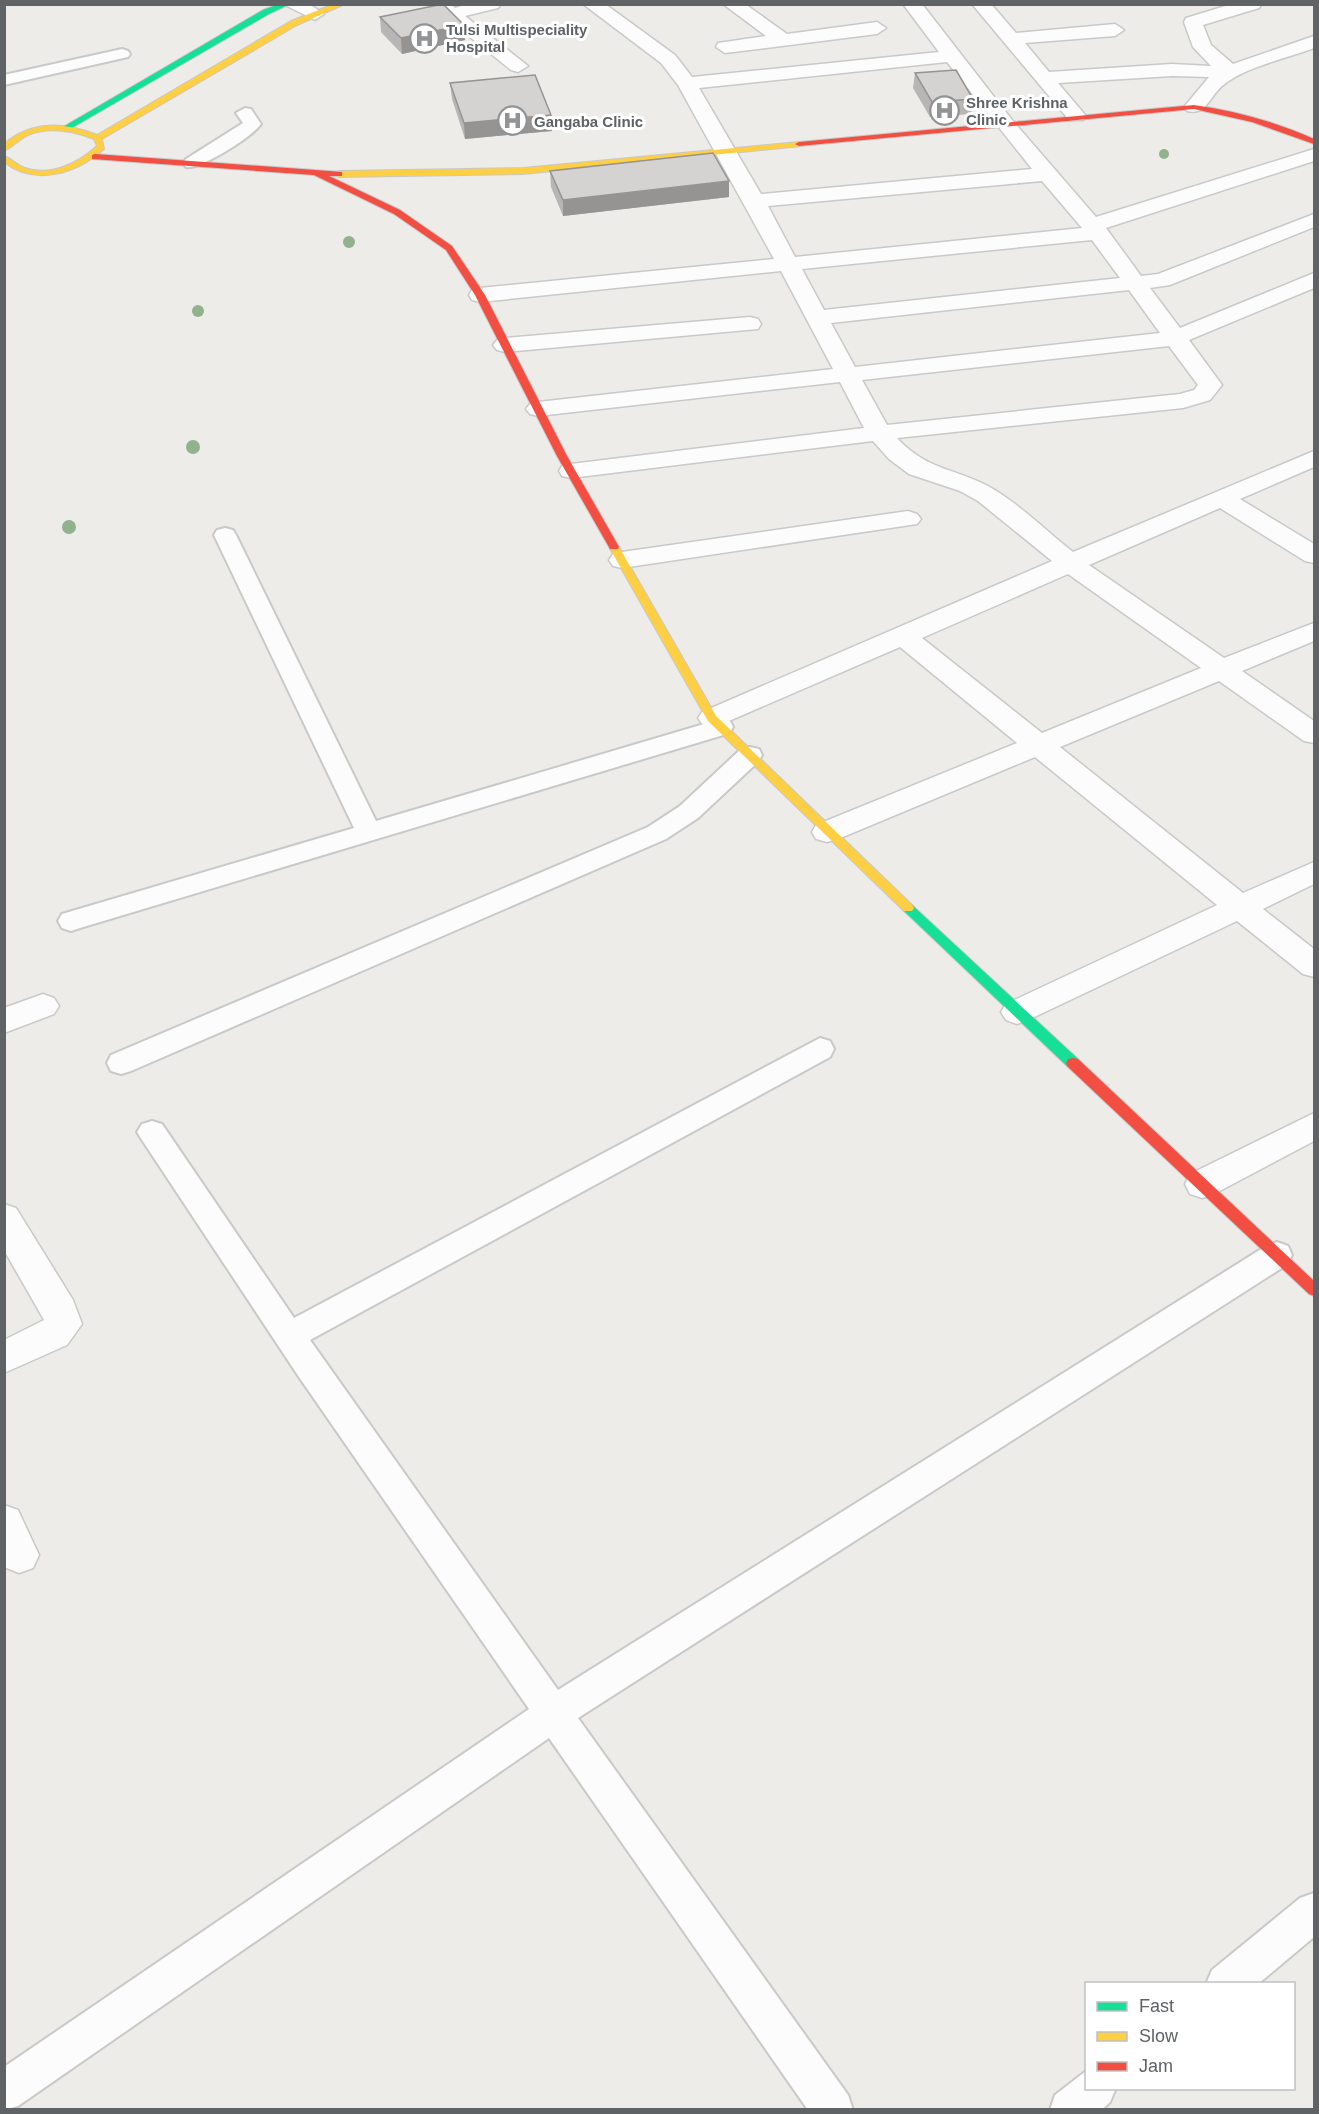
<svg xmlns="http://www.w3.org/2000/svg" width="1319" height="2114" font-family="Arial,sans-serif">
<rect width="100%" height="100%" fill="#eeece9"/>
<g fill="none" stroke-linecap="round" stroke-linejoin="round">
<defs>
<g id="lane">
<polygon points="122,49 128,51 130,54 128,57 4,85 4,75"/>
<path d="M 245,108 L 251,109 L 261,124 C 252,137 200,170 186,167 L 183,163 L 186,159 L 243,123 L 236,113 Z"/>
<polygon points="225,528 233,530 236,535 376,821 721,719 730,721 733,727 730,733 80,928 71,931 62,928 58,921 62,914 354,828 214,535 217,530"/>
<polygon points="750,747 759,749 762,755 759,761 698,818 666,839 131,1071 121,1074 111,1071 107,1063 111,1055 648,827 680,806 741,749"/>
<polygon points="820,1038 830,1041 834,1049 830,1057 310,1340 558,1690 1266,1246 1277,1242 1288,1246 1292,1255 1288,1264 578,1718 848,2095 853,2110 808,2110 549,1738 18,2106 4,2110 4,2067 529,1709 299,1377 142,1140 137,1132 142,1124 152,1121 162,1124 294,1318"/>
<polygon points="1314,1893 1314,1937 1258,1984 1206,1984 1212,1970 1300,1898"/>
<polygon points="1086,2071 1086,2088 1116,2088 1110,2102 1102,2110 1050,2110 1055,2095"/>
</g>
<g id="street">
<polygon points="283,4 309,4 324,14 315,20"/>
<polygon points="429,4 450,4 455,8 468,4 501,4 498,8 465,16 528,66 518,72 511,70"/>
<path d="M 583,4 L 605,4 L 675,55 L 692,77 L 939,52 L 903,4 L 922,4 L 1012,120 L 1096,217 L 1314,149 L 1314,161 L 1106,228 L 1141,276 L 1158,274 L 1314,214 L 1314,227 L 1170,285 L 1150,288 L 1180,328 L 1314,273 L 1314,288 L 1189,340 L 1222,385 L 1210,400 L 1183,408 L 897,438 C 928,472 958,468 993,489 C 1022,506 1047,532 1073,552 L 1314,451 L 1314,467 L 1240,499 L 1314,544 L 1314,563 L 1305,561 L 1220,508 L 1089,565 L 1224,658 L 1314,623 L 1314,641 L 1242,671 L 1314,721 L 1314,743 L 1304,741 L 1219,681 L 1060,747 L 1243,893 L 1314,862 L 1314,884 L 1263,909 L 1314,949 L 1314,977 L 1303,974 L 1237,921 L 1028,1020 L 1017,1024 L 1006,1020 L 1001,1012 L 1006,1004 L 1217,905 L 1035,757 L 838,839 L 827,842 L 816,839 L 812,832 L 816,825 L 1017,743 L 900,647 L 722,724 L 712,727 L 702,724 L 698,718 L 702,712 L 1052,561 L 978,501 L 960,491 L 909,474 L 889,459 L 873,441 L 571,478 L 562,476 L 559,471 L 562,466 L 571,464 L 864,428 L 840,382 L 538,416 L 530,414 L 526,409 L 530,404 L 538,402 L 833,369 L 781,271 L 480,302 L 472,300 L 469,295 L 472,290 L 480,288 L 774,259 L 678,85 L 661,63 ZM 947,62 L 1032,169 L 761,194 L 699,88 ZM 1042,181 L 1082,228 L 795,257 L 768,206 ZM 1092,240 L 1120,278 L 824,310 L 802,269 ZM 1129,290 L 1160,333 L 855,367 L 831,323 ZM 1169,346 L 1198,385 L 1194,390 L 1180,394 L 887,425 L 862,380 ZM 1068,574 L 1201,668 L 1042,733 L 922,638 Z"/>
<polygon points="723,4 745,4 787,34 877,22 886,28 877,34 725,53 716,47 718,43 766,36"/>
<path d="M 972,4 L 991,4 L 1016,33 L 1115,24 L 1124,30 L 1115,36 L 1025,43 L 1049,72 L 1172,64 L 1211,66 L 1193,47 L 1184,22 L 1186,18 L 1232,4 L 1262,4 L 1259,8 L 1203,25 L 1211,45 L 1233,64 L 1314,36 L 1314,48 C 1288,58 1244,67 1222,86 C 1210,96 1206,116 1187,111 L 1184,107 L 1209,77 L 1172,76 L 1058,83 L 1086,116 L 1083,120 L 1069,120 Z"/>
<polygon points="750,317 758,319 761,324 758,329 505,352 497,350 493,345 497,340 505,338"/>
<polygon points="908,511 917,514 921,519 917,524 622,568 613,566 609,560 613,554 622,552"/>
<polygon points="43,994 54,998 59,1006 54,1014 4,1033 4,1008"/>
<polygon points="1314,1113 1314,1141 1214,1194 1202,1198 1190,1194 1185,1184 1190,1174"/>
<polygon points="4,1204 16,1208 73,1300 82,1324 67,1345 4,1373 4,1340 44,1320 4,1250"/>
<polygon points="4,1505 18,1510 39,1555 33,1568 19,1573 4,1567"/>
</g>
<g id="fast">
<polygon points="279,4 290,4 269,14 70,129 63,127 263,10"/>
<polygon points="908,904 912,905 1078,1059 1080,1063 1078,1067 1068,1067 904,911 902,908 904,905"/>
</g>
<g id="slow">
<path d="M 334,4 L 345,4 L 297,25 L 102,139 L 104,149 C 77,173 36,187 4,162 L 4,156 C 12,159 17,165 25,168 C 51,177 78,163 97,146 L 94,139 C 73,131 50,126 28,135 C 19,139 13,147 4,151 L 4,144 C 31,120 66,122 97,135 L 291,21 Z"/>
<polygon points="799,142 803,144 802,146 523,174 339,177 335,174 339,171 523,168"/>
<polygon points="614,544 619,547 716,716 912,905 914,908 912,911 904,911 708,721 609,547"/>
</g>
<g id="jam">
<path d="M 1194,105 C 1236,111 1276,122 1314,139 L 1314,144 L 1252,122 L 1194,109 L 799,146 L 795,144 L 799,142 Z"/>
<polygon points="95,154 342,172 342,176 329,176 400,210 452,246 485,295 567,456 619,547 618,549 610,549 609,547 557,456 475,295 446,250 394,214 314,175 92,159 92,155"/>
<polygon points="1073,1058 1078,1059 1314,1281 1314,1296 1309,1294 1068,1067 1066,1063 1068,1059"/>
</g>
</defs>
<use href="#lane" stroke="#c9c9c9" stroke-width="4"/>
<use href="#street" stroke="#c9c9c9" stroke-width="3"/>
<use href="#fast" stroke="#c8c9c8" stroke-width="2"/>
<use href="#slow" stroke="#c8c9c8" stroke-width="2"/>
<use href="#jam" stroke="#c8c9c8" stroke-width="2"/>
<use href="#lane" fill="#fcfcfc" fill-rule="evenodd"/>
<use href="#street" fill="#fcfcfc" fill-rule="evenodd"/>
<use href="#fast" fill="#16e098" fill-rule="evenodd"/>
<use href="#slow" fill="#ffcf43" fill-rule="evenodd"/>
<use href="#jam" fill="#f24e42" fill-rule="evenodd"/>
</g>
<g fill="#90b38d">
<circle cx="1164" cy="154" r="5"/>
<circle cx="349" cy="242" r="6"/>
<circle cx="198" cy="311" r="6"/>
<circle cx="193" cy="447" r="7"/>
<circle cx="69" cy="527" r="7"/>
</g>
<g fill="#b7b5b5">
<polygon points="380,17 464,25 465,40 402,54 381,32"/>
<polygon points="915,73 973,99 971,114 930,117 913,88"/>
<polygon points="450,83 552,131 465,139 452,99"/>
<polygon points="550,171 729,197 563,216 551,187"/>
</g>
<g fill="#959493">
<polygon points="464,25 465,40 402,54 401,38"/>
<polygon points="551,115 552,131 465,139 464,123"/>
<polygon points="729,181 729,197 563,216 563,200"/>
</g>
<g fill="#d5d3d2" stroke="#959493" stroke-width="1.5">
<polygon points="443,4 464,25 401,38 380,17"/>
<polygon points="956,70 973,99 932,102 915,73"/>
<polygon points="535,75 551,115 464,123 450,83"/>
<polygon points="713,153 729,181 563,200 550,171"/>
</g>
<defs>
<symbol id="hospital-ring" viewBox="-11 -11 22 22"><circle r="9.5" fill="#fff" stroke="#919394" stroke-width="1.5"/><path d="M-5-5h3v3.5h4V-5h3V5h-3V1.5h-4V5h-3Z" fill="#919394"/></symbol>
</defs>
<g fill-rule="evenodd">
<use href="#hospital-ring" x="408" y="22" width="33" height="33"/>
<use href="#hospital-ring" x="928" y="94" width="33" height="33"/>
<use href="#hospital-ring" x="496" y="104" width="33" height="33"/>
</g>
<g text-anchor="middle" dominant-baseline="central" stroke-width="6" stroke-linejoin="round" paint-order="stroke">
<g font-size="15" font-weight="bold" fill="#5f6366" stroke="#fff" text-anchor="start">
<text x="446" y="29">Tulsi Multispeciality<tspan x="446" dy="17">Hospital</tspan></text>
<text x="966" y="102">Shree Krishna<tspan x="966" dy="17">Clinic</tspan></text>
<text x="534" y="121">Gangaba Clinic</text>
</g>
</g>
<rect width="1319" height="2114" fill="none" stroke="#5f6366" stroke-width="12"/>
<rect x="1085" y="1982" width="210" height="108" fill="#ffffff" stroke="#bfc1c2" stroke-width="1.5"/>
<rect x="1097" y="2002" width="30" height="9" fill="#16e098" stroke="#bfc1c2" stroke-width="1.5"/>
<text x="1139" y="2012" font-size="18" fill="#5f6366">Fast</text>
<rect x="1097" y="2032" width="30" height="9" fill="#ffcf43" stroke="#bfc1c2" stroke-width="1.5"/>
<text x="1139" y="2042" font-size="18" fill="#5f6366">Slow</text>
<rect x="1097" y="2062" width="30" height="9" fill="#f24e42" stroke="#bfc1c2" stroke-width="1.5"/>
<text x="1139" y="2072" font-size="18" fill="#5f6366">Jam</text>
</svg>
